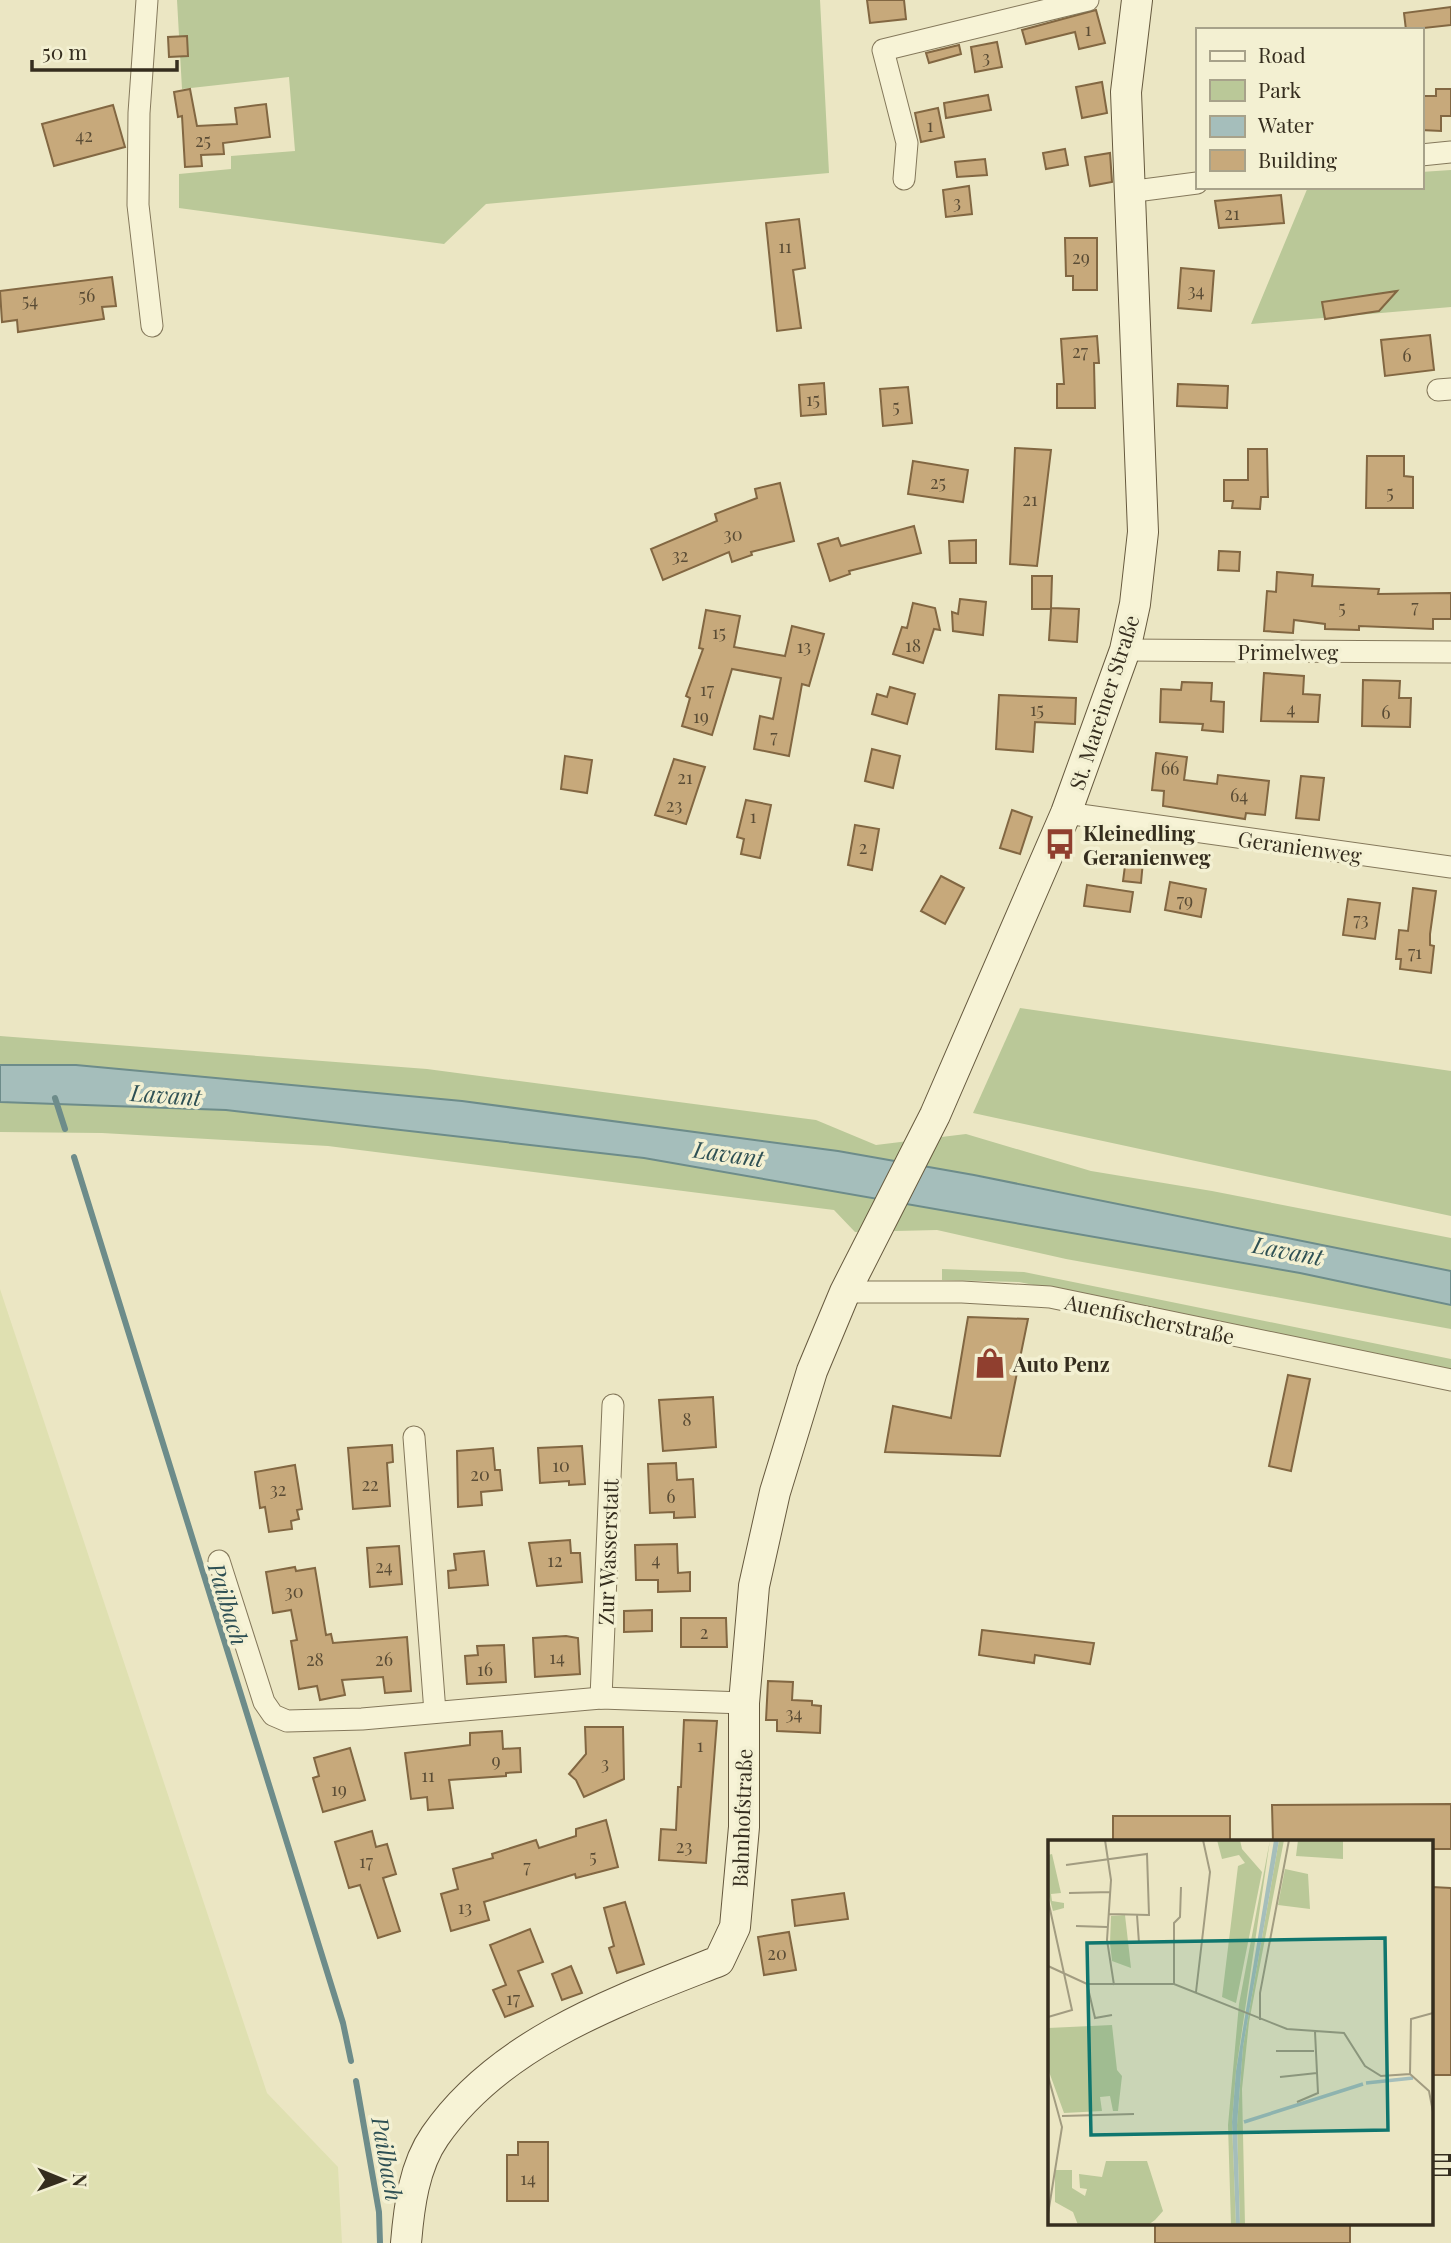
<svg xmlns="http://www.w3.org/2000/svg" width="1451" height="2243" font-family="'Playfair Display',serif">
<rect width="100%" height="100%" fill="#ebe6c3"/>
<polygon fill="#dfe0b1" points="0,1289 267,2093 338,2167 342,2243 0,2243"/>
<g fill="#bac898">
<polygon points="177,0 820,0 829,173 486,204 444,244 179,208 179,174 231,169 231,156 295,151 289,77 182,89"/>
<polygon points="1451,170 1451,307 1251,324 1308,187 1421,187 1421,172"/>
<polygon points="1020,1008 1451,1071 1451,1216 973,1113"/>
<polygon points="0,1036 427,1069 816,1120 876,1145 966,1134 1091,1171 1212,1191 1451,1238 1451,1271 974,1175 838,1151 76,1065 0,1065"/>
<polygon points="0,1102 226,1110 644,1158 1300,1273 1451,1305 1451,1329 1066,1259 937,1230 855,1232 834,1210 328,1146 102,1133 0,1132"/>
<polygon points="942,1269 1024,1272 1451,1359 1451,1371 1019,1282 942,1280"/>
</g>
<polygon fill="#a5bebb" stroke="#6d8c8a" stroke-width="2" points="0,1065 76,1065 462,1101 838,1151 974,1175 1451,1271 1451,1305 1300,1273 644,1158 226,1110 0,1102"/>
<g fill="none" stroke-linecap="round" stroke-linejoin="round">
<g stroke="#6d8c8a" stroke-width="6">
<polyline points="55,1098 65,1129"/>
<polyline points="74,1157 343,2023 351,2061"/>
<polyline points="356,2081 379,2212 380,2243"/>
</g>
</g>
<g fill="#c7a97b" stroke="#826742" stroke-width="2">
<polygon points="867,0 904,0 906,19 870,23"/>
<polygon points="1451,7 1451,25 1406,30 1404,13"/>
<polygon points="1096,10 1105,43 1079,49 1075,32 1026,44 1022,30"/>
<polygon points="187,36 188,56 169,57 168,37"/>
<polygon points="997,42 1002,67 975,72 971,47"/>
<polygon points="959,45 961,54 929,63 926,53"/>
<polygon points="1102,82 1107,113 1082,118 1076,87"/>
<polygon points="190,89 197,126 237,124 235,108 266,104 270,137 223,143 224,154 201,155 202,166 185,167 182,116 178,117 174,92"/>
<polygon points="1436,89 1451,89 1451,116 1441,116 1441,131 1421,130 1421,96 1436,96"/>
<polygon points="988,95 991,110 946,118 944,103"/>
<polygon points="113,105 125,147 54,166 42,124"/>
<polygon points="938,108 944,137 921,142 915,113"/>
<polygon points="1065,149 1068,165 1046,169 1043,153"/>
<polygon points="1110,153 1112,182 1090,186 1085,157"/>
<polygon points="985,159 987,175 957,177 955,162"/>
<polygon points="969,186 972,214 946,217 943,190"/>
<polygon points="1281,195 1284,223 1219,228 1215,201"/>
<polygon points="799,219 805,268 793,270 801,328 777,331 766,223"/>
<polygon points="1065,238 1097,238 1097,290 1073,290 1073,276 1066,276"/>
<polygon points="1181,268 1214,271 1211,311 1178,308"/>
<polygon points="112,277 116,306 102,307 104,319 18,332 17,320 2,322 0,291"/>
<polygon points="1397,291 1379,311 1325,319 1322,302"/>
<polygon points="1430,335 1434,370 1385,376 1381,340"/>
<polygon points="1097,336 1099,363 1094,363 1095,408 1057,408 1057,384 1064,384 1061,339"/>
<polygon points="824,383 826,414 801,416 799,385"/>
<polygon points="1178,384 1228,386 1227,408 1177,406"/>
<polygon points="908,387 912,423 883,426 880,389"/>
<polygon points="1015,448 1051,450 1037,566 1010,564"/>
<polygon points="1248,449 1267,449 1268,497 1261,497 1260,509 1232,508 1233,501 1224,501 1224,480 1248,480"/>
<polygon points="1367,456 1404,456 1404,476 1413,477 1413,508 1366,508"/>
<polygon points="913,461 968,470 963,502 908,494"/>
<polygon points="780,483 794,541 751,552 752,555 732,562 729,552 663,580 651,549 717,521 715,514 757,498 755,489"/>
<polygon points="914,526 921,553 849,571 850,574 830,581 818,544 838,538 841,546"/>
<polygon points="976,540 976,563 950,563 949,541"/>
<polygon points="1219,551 1240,552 1239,571 1218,570"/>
<polygon points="1277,572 1313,575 1312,586 1379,589 1378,594 1451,593 1451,619 1433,619 1433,629 1359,626 1359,630 1325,629 1325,624 1294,620 1293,633 1264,631 1267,591 1276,592"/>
<polygon points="1032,576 1052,576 1051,608 1079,609 1077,642 1049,640 1051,609 1032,609"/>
<polygon points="960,599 986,602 983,635 953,631 952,612 958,614"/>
<polygon points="913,603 935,608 940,630 934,629 923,663 893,654 902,627 907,628"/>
<polygon points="706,610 740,616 734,647 785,656 792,626 824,634 809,686 802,684 789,756 754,749 760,716 773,719 781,678 732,669 712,735 682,726 690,698 686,696 703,649 699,648"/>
<polygon points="1264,673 1304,676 1303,694 1320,695 1318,722 1261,721"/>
<polygon points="1363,680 1400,681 1399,698 1411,698 1410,727 1362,726"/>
<polygon points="1182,682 1212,683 1211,701 1224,702 1223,732 1202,730 1203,724 1160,722 1161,689 1181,690"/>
<polygon points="890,687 915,694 907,724 872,714 877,694 887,697"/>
<polygon points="999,695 1076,698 1075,724 1035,722 1033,752 996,749"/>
<polygon points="872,749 900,756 893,788 865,781"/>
<polygon points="1156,753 1187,757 1184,780 1217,784 1218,775 1269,781 1265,815 1246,813 1245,819 1163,806 1164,791 1152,790"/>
<polygon points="565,756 592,760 587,793 561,789"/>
<polygon points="674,759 705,767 686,824 655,815"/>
<polygon points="1301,776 1324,778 1319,820 1296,818"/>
<polygon points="746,800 771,805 760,858 741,854 744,839 737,837"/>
<polygon points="1012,810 1032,817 1020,854 1000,848"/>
<polygon points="855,825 879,829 872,870 848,865"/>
<polygon points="1126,858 1143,861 1141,883 1123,881"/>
<polygon points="941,876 964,888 945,924 921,911"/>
<polygon points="1170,882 1206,889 1201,917 1165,910"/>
<polygon points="1087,885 1133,892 1130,912 1084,906"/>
<polygon points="1413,888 1436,891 1430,934 1430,945 1434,946 1431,973 1400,969 1401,959 1396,959 1399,930 1408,931"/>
<polygon points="1348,899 1380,903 1375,939 1343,935"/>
<polygon points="968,1317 1028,1319 1000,1456 885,1452 893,1406 951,1418"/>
<polygon points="1288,1375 1310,1379 1291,1471 1269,1466"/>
<polygon points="713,1397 716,1447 663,1451 659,1400"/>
<polygon points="392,1445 393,1462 387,1463 390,1506 353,1509 348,1448"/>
<polygon points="582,1446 585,1484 569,1485 569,1481 540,1483 538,1448"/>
<polygon points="493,1448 495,1470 500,1470 502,1490 481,1492 482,1505 458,1507 457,1451"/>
<polygon points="676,1463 677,1480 693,1479 695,1517 674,1518 674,1512 650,1513 648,1464"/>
<polygon points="295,1465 302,1509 297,1510 299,1519 291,1521 292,1529 269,1532 265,1507 260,1508 255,1472"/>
<polygon points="570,1540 571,1553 580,1553 582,1582 537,1586 529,1543"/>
<polygon points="677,1544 678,1573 690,1572 690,1591 658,1592 658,1580 636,1580 635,1545"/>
<polygon points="399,1546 402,1584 370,1587 367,1548"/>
<polygon points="484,1551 488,1585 449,1588 448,1571 456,1570 454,1554"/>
<polygon points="295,1567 296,1571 315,1568 326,1635 331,1634 333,1643 407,1637 411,1691 385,1693 383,1677 342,1680 345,1695 320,1700 317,1686 299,1689 291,1641 297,1640 291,1610 273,1613 266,1572"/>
<polygon points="652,1610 652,1631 624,1632 624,1611"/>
<polygon points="681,1618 726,1618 727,1647 681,1647"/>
<polygon points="982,1630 1094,1643 1090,1664 1035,1655 1034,1663 979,1655"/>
<polygon points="566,1636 578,1638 580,1674 535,1677 533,1638"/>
<polygon points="504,1645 506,1682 467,1684 465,1656 478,1655 477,1646"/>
<polygon points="768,1681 793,1682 792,1700 812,1701 812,1705 821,1706 820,1733 777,1731 777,1720 766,1720"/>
<polygon points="684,1720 717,1721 706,1863 659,1860 661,1829 676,1830 678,1787 681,1787"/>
<polygon points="585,1727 623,1727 624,1779 584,1797 576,1780 569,1774 586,1754"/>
<polygon points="502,1731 503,1749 520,1748 521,1772 506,1773 506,1776 449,1780 453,1808 428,1810 427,1797 411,1799 405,1753 470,1745 470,1733"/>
<polygon points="350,1748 365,1800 323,1812 313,1778 319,1776 314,1758"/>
<polygon points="1451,1804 1451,1849 1432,1849 1432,1842 1273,1842 1272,1805"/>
<rect x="1113" y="1816" width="117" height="26"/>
<polygon points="606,1820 618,1867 576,1878 575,1874 484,1902 489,1920 451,1931 441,1894 458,1889 453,1869 493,1858 492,1854 536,1840 539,1848 576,1836 576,1829"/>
<polygon points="372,1831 376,1847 387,1844 396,1874 383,1878 400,1931 378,1938 360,1885 349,1888 335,1842"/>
<polygon points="1432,1887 1451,1888 1451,2075 1432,2075"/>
<polygon points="844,1893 848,1919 795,1926 792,1900"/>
<polygon points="625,1902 644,1964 617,1973 609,1948 614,1946 604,1908"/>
<polygon points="530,1929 543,1962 518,1971 533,2006 505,2017 493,1990 506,1985 490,1945"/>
<polygon points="789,1932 796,1970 764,1975 758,1937"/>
<polygon points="571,1966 582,1993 562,2000 552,1974"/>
<polygon points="518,2142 548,2142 548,2201 507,2201 507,2155 518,2155"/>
<rect x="1155" y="2224" width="195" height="19"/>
</g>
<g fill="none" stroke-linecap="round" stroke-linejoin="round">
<defs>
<g id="street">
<polyline points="147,0 139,113 138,205 152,326"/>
<polyline points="1421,155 1451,152"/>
<polyline points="904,179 907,143 883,50 1088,0"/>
<polyline points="1128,192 1197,183"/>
<polyline points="1438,390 1451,389"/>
<polyline points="1125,650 1451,652"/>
<polyline points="1066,813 1451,867"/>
<polyline points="845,1292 962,1292 1050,1297 1451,1380"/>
<polyline points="414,1437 435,1712"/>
<polyline points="219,1561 264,1702 273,1715 287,1721 362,1719 601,1698 744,1703"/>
<polyline points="601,1698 613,1405"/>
</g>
<path id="secondary" d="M 406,2243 C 409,2207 414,2166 435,2136 C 500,2042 617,2001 719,1961 L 735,1927 L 744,1827 L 744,1703 L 754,1586 L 775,1492 L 812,1371 L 845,1292 L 935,1115 L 1066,813 L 1125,650 L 1135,604 L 1143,532 L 1126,92 L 1137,0"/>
</defs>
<use href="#street" stroke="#84785b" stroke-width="23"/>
<use href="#secondary" stroke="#66593e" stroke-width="32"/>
<use href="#street" stroke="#f7f3d6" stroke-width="21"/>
<use href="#secondary" stroke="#f7f3d6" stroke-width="30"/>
<defs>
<g id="rail">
<polyline points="1432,2158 1451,2158"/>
<polyline points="1432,2172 1451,2172"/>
</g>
</defs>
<use href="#rail" stroke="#352d1e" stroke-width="8"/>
<use href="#rail" stroke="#f3f0d2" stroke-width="5" stroke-dasharray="16" stroke-linecap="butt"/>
</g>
<defs>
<symbol id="bus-bare" viewBox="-9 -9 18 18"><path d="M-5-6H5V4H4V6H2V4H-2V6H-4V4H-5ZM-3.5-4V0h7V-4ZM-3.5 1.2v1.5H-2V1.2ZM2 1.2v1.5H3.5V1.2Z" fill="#903f2f" stroke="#f3f0d2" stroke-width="2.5" paint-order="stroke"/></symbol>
<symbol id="shop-bare" viewBox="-9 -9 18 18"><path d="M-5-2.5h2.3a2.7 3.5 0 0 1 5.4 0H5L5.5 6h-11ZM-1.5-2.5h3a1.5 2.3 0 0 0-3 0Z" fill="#903f2f" stroke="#f3f0d2" stroke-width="2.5" paint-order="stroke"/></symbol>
</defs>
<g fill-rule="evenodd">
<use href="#bus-bare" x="1038" y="822" width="44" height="44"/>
<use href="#shop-bare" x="968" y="1341" width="44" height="44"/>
</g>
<g text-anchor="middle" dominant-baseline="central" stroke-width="7" stroke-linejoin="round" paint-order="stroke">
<g font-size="18" fill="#5a4c35">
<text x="1088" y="29">1</text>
<text x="986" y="57">3</text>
<text x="930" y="125">1</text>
<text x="84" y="135">42</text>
<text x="203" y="140">25</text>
<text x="957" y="202">3</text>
<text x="1232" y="213">21</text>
<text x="785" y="246">11</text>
<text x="1081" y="257">29</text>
<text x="1196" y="290">34</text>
<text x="87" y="295">56</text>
<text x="30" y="300">54</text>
<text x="1080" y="351">27</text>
<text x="1407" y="355">6</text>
<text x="813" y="399">15</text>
<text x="896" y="406">5</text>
<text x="938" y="482">25</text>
<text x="1390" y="492">5</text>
<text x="1030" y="499">21</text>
<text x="733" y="534">30</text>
<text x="680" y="555">32</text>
<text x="1415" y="606">7</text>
<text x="1342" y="607">5</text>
<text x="719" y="632">15</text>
<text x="913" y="645">18</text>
<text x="804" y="646">13</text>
<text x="707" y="689">17</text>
<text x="1291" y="708">4</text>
<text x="1037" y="709">15</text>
<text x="1386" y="712">6</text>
<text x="701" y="716">19</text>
<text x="774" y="736">7</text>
<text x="1170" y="768">66</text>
<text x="685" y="777">21</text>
<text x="1239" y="795">64</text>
<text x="674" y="805">23</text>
<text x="753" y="816">1</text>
<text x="863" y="847">2</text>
<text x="1185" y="900">79</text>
<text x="1361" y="919">73</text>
<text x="1415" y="952">71</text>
<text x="687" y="1419">8</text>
<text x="561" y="1465">10</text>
<text x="480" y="1474">20</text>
<text x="370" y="1484">22</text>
<text x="278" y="1489">32</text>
<text x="671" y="1496">6</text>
<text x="656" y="1559">4</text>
<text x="555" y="1560">12</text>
<text x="384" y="1566">24</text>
<text x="294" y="1591">30</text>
<text x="704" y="1632">2</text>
<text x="557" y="1657">14</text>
<text x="315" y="1659">28</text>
<text x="384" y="1659">26</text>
<text x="485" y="1669">16</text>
<text x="794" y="1713">34</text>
<text x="700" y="1745">1</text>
<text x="496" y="1760">9</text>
<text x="605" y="1763">3</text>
<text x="428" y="1775">11</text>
<text x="339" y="1789">19</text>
<text x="684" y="1846">23</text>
<text x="593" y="1856">5</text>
<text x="366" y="1861">17</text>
<text x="527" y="1866">7</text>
<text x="465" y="1907">13</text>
<text x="777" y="1953">20</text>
<text x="513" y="1998">17</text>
<text x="528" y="2178">14</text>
</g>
<g font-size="21" fill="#352d1e" stroke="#f3f0d2">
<text x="1288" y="651">Primelweg</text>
<text transform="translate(1103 702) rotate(-72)">St. Mareiner Straße</text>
<text transform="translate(1300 846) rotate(8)">Geranienweg</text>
<text transform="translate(1150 1318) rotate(12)">Auenfischerstraße</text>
<text transform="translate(607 1552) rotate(-88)">Zur Wasserstatt</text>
<text transform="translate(741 1818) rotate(-88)">Bahnhofstraße</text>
</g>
<g font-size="21" font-weight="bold" fill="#352d1e" stroke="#f3f0d2" text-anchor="start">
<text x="1083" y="832">Kleinedling<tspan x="1083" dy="24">Geranienweg</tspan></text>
<text x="1013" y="1363">Auto Penz</text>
</g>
<g font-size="23" font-style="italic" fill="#2e5054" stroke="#f3f0d2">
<text transform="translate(166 1094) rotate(4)">Lavant</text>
<text transform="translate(729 1153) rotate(8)">Lavant</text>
<text transform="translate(1288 1250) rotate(11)">Lavant</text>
<text transform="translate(229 1604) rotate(73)">Pailbach</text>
<text transform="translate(388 2159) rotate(80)">Pailbach</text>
</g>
</g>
<g transform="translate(1048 1840)">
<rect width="385" height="385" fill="#ebe6c3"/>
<path d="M 169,0 L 192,0 L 194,9 L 214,32 L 188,163 L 174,157 L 190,26 L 197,23 L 191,15 L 174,19 ZM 222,0 L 188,231 L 184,282 L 188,385 L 183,385 L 180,285 L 191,164 ZM 231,0 L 236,0 L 201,182 L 194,249 L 197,385 L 192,385 L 189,285 L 195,207 ZM 250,0 L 295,0 L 295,19 L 248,16 ZM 4,14 L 13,53 L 3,54 L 4,61 L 16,63 L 16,68 L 5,71 L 0,53 L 0,15 ZM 237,29 L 260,34 L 262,69 L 230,65 ZM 77,75 L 83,128 L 64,121 L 62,103 L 63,76 ZM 64,185 L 69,230 L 74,236 L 70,271 L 65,271 L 62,256 L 52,257 L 54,271 L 16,273 L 0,229 L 0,188 ZM 58,321 L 99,321 L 115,371 L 107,380 L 100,385 L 30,385 L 25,372 L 7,362 L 7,330 L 24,330 L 24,348 L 37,356 L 39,349 L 32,348 L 31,334 L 54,337 Z" fill="#bac898"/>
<path d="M 226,0 L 231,0 L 195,207 L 189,285 L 192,385 L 188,385 L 184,282 L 188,231 Z" fill="#a5bebb"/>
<path fill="none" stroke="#a5bebb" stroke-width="3.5" d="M 318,243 L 365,238M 196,282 L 315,244"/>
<path fill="none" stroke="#a29c81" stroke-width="2" d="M 57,0 L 63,40 L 59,100 L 66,145M 18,25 L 99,14 L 101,75 L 61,74M 21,53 L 63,52M 0,60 L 24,170 L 0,177M 89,75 L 91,103M 28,86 L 59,87M 0,126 L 39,144 L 126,144 L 239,189 L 296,193 L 317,226 L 333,236 L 362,234 L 363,179 L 385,173M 39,144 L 47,178 L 64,175M 126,144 L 126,83 L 132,77 L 133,47M 148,152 L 162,32 L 155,0M 212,180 L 212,153 L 241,0M 228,211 L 266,211M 362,234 L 381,251 L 385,272M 0,236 L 14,287 L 0,374M 232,237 L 269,233M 249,262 L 270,253 L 267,192M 14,276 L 86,274M 385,286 L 385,322"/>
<path fill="#0f766e" fill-opacity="0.15" stroke="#0f766e" stroke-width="3.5" d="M 337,98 L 340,290 L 43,295 L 39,103 Z"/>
<rect width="385" height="385" fill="none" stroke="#352d1e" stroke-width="3.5"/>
</g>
<rect x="1196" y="28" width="228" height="161" fill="#f3f0d2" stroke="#a7a28a" stroke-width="2"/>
<rect x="1210" y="51" width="35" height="10" fill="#f7f3d6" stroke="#a7a28a" stroke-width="2"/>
<text x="1258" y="63" font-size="21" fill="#352d1e">Road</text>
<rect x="1210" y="80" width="35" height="21" fill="#bac898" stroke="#a7a28a" stroke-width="2"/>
<text x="1258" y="98" font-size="21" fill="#352d1e">Park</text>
<rect x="1210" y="116" width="35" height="21" fill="#a5bebb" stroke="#a7a28a" stroke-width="2"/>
<text x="1258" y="133" font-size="21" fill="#352d1e">Water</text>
<rect x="1210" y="150" width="35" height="21" fill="#c7a97b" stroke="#a7a28a" stroke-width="2"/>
<text x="1258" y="168" font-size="21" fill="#352d1e">Building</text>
<g transform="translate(63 2180) rotate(91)" stroke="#f3f0d2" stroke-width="5" paint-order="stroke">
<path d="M0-5L12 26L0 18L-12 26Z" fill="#352d1e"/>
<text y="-10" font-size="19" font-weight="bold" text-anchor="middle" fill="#352d1e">N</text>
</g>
<path d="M32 60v10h145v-10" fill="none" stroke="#352d1e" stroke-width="3.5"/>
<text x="42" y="60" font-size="21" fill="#352d1e" stroke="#f3f0d2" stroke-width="5" paint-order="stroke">50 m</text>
</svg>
